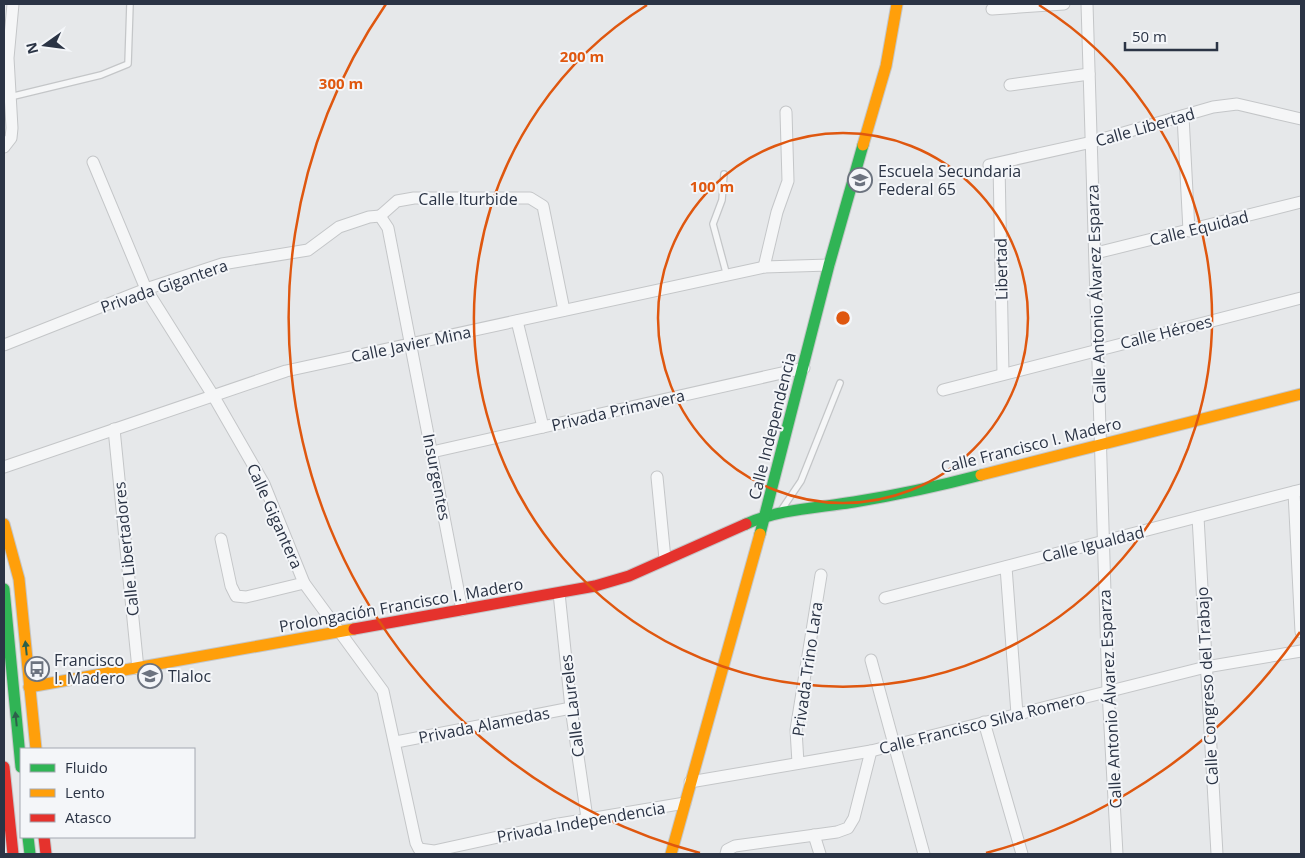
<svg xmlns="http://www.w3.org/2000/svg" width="1305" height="858" font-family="'Open Sans',sans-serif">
<rect width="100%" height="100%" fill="#e6e8ea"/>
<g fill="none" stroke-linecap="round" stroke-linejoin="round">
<defs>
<g id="lane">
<polyline points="10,97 101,75 128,64 130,4"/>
<polyline points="724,174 722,200 713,224 727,276"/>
<polyline points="782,509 801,481 840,383"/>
</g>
<g id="street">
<polyline points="1087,4 1108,691 1117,854"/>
<polyline points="992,9 1064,4"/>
<polyline points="1010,85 1089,74"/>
<polyline points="1183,116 1189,231"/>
<polyline points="4,147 11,138 12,128 8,58 13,4"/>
<polyline points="93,162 146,289 214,397 264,484 304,583 383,691 416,843 419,849 434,851 553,825 685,803"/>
<polyline points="999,164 1003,374"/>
<polyline points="989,165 1092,142 1213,107 1237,104 1301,119"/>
<polyline points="380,216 388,228 462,610"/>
<polyline points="380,216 397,201 414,198 530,198 543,206 564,310"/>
<polyline points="1096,253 1301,202"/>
<polyline points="764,267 777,212 788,181 786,112"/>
<polyline points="517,321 543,427"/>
<polyline points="4,345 146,289 222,264 308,250 339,227 369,217 380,216"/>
<polyline points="943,390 1301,298"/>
<polyline points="114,429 138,669"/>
<polyline points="432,452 804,368"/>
<polyline points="4,467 286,371 764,267 829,265"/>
<polyline points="657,477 665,559"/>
<polyline points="1294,492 1301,632"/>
<polyline points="1198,517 1217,854"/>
<polyline points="221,539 231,586 236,596 246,597 304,583"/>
<polyline points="1006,567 1017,714"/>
<polyline points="559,593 571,708 587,818"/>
<polyline points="885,598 1301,490"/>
<polyline points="871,660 924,854"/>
<polyline points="984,722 1022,854"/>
<polyline points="396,742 571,708"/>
<polyline points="798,763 796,730 821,575"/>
<polyline points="690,782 871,751 1206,667 1301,651"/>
<polyline points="814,835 820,854"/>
<polyline points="726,854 727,850 735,846 837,832 848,828 854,818 871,751"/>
</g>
<g id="fast">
<path d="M 746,524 C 779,509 818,508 854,502 C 897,495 939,486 981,475"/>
<polyline points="760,534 829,265 863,145"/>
<polyline points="4,589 21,767"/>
<polyline points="28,837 30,854"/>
</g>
<g id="slow">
<polyline points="863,145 886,66 897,4"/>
<polyline points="981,475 1301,394"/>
<polyline points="4,524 19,579 36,749"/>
<polyline points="29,687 354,629"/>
<polyline points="671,854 760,534"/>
</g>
<g id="jam">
<polyline points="354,629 595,586 629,576 746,524"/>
<polyline points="4,767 13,854"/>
<polyline points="44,837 46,854"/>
</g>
</defs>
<use href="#lane" stroke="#c4c6c8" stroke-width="8"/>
<use href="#street" stroke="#c4c6c8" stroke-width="13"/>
<use href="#fast" stroke="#c4c6c8" stroke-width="13"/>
<use href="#slow" stroke="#c4c6c8" stroke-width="13"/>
<use href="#jam" stroke="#c4c6c8" stroke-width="13"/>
<use href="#lane" stroke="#f5f6f7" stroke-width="5.5"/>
<use href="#street" stroke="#f5f6f7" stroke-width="11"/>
<use href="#fast" stroke="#30b455" stroke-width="11"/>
<use href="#slow" stroke="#ff9f0a" stroke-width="11"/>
<use href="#jam" stroke="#e5322d" stroke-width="11"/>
</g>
<defs><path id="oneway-solid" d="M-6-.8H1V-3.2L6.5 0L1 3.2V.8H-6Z" transform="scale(1.25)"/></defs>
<g fill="#2d614b">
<use href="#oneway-solid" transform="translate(26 648) rotate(-96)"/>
<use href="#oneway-solid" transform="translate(16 719) rotate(-96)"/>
</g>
<g fill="none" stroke="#df570f" stroke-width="2.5">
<circle cx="843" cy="318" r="185"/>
<path d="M1039 5A369 369 0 1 1 647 5"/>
<path d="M1300 632A554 554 0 0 1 986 853M700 853A554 554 0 0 1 386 4"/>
</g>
<defs>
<symbol id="school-ring" viewBox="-11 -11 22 22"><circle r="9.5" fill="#f4f6f9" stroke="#6c737f" stroke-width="1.5"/><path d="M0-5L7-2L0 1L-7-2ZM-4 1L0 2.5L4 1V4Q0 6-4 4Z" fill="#6c737f"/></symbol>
<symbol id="bus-ring" viewBox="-11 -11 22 22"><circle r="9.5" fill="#f4f6f9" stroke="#6c737f" stroke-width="1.5"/><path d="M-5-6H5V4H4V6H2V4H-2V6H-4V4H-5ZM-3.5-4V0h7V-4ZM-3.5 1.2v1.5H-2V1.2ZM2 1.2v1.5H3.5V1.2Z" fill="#6c737f"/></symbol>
</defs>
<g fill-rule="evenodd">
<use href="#school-ring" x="846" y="166" width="28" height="28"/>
<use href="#bus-ring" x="23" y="655" width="28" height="28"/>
<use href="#school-ring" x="136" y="662" width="28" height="28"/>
</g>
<g text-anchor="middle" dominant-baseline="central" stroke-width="4" stroke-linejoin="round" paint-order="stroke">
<g font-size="16" fill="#2b3445" stroke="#f4f6f9">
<text transform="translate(1145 127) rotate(-16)">Calle Libertad</text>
<text x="468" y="199">Calle Iturbide</text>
<text transform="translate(1199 228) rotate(-14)">Calle Equidad</text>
<text transform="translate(1001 269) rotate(-91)">Libertad</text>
<text transform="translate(164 286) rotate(-19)">Privada Gigantera</text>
<text transform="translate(1096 294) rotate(-92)">Calle Antonio Álvarez Esparza</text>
<text transform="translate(1166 332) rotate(-14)">Calle Héroes</text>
<text transform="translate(411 344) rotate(-12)">Calle Javier Mina</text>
<text transform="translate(618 410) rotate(-13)">Privada Primavera</text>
<text transform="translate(772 426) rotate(-76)">Calle Independencia</text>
<text transform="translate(1031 445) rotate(-14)">Calle Francisco I. Madero</text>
<text transform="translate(437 477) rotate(79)">Insurgentes</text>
<text transform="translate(275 516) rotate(66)">Calle Gigantera</text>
<text transform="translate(1093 544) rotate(-14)">Calle Igualdad</text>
<text transform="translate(126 549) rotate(-96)">Calle Libertadores</text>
<text transform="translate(401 605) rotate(-10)">Prolongación Francisco I. Madero</text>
<text transform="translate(807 669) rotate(-82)">Privada Trino Lara</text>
<text transform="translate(1207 686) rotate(-93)">Calle Congreso del Trabajo</text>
<text transform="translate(1110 699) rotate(-93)">Calle Antonio Álvarez Esparza</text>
<text transform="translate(572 706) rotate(-97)">Calle Laureles</text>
<text transform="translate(982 723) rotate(-14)">Calle Francisco Silva Romero</text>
<text transform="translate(484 725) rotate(-11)">Privada Alamedas</text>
<text transform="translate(581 822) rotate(-10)">Privada Independencia</text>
</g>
<g font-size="16" fill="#2b3445" stroke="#f4f6f9" text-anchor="start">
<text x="878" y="171">Escuela Secundaria<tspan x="878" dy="18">Federal 65</tspan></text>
<text x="54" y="660">Francisco<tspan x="54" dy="18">I. Madero</tspan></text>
<text x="168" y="676">Tlaloc</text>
</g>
</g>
<circle cx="843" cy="318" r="8" fill="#df570f" stroke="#f4f6f9" stroke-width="2.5"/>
<g font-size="15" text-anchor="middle" font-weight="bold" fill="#df570f" stroke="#f4f6f9" stroke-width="4" stroke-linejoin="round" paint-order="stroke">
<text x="582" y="62">200 m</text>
<text x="341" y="89">300 m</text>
<text x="712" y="192">100 m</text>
</g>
<rect width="1305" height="858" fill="none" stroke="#2b3445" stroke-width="10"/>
<rect x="20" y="748" width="175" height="90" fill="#f4f6f9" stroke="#a4a8b1"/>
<rect x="30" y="764" width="25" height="8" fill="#30b455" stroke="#a4a8b1"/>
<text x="65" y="773" font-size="15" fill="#2b3445">Fluido</text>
<rect x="30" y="789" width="25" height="8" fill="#ff9f0a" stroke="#a4a8b1"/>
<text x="65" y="798" font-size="15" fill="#2b3445">Lento</text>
<rect x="30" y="814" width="25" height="8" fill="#e5322d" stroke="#a4a8b1"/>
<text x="65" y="823" font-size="15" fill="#2b3445">Atasco</text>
<g transform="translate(45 45) rotate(256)" stroke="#f4f6f9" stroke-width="4" paint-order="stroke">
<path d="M0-4L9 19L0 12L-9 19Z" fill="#2b3445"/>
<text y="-8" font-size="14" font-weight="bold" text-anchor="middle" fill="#2b3445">N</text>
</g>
<path d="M1125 42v8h92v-8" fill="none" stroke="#2b3445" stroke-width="2.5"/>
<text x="1132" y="42" font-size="15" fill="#2b3445" stroke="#f4f6f9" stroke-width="4" paint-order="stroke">50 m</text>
</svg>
